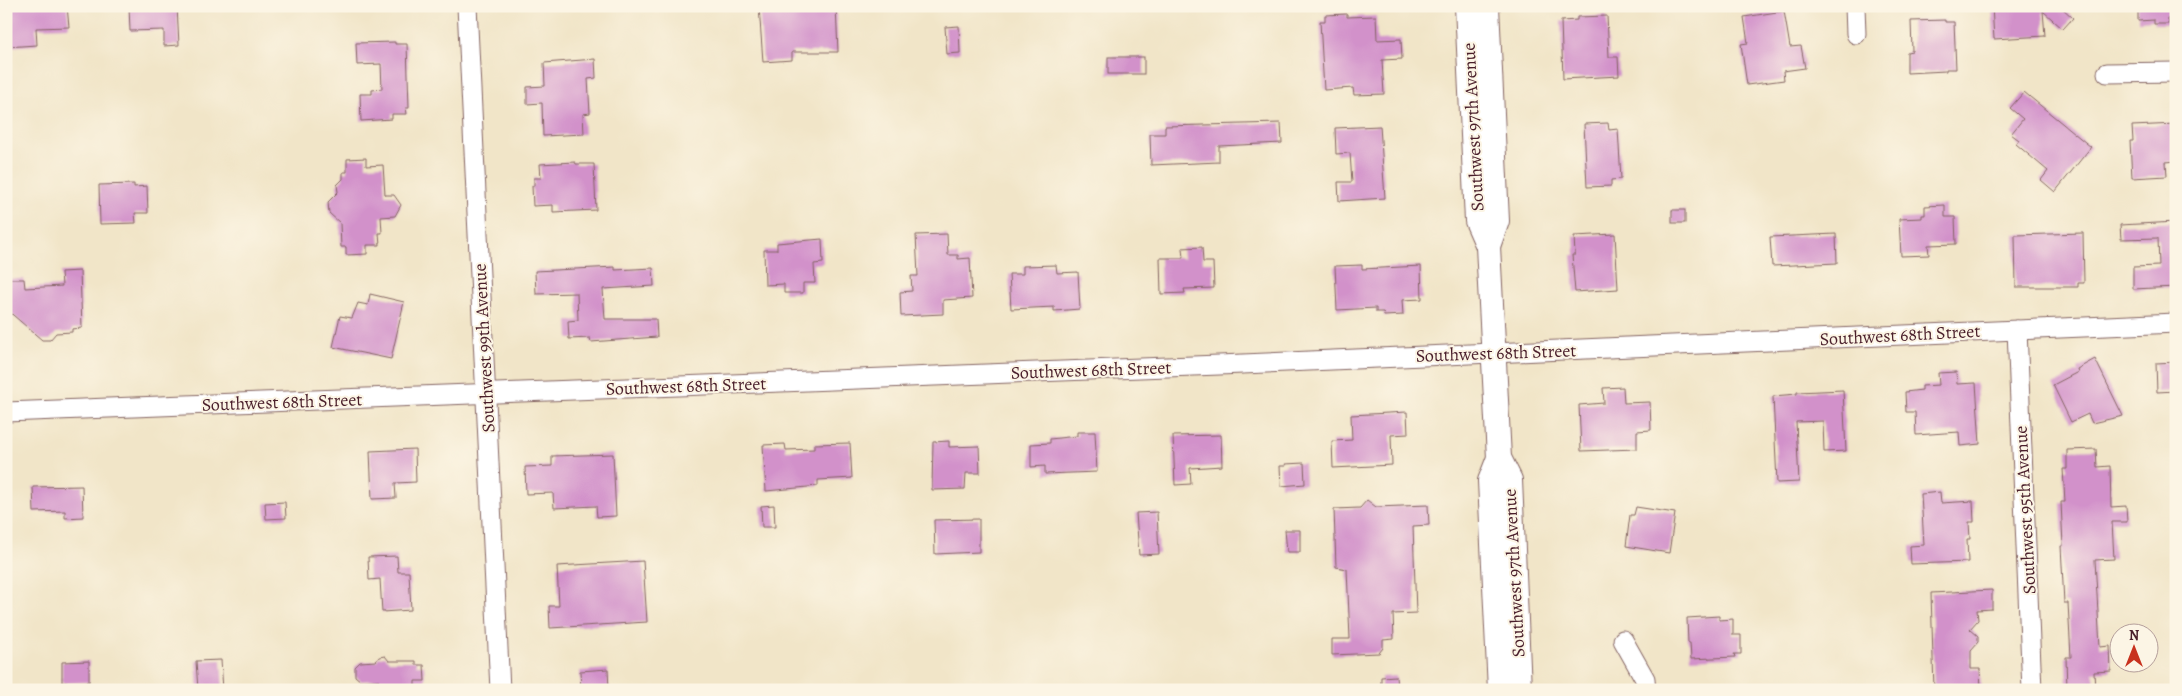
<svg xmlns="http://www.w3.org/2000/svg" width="2182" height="696" font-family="Alegreya,serif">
<rect width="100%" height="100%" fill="#fcf5e5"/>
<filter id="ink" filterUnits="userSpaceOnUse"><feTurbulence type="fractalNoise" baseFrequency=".02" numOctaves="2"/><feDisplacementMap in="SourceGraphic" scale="10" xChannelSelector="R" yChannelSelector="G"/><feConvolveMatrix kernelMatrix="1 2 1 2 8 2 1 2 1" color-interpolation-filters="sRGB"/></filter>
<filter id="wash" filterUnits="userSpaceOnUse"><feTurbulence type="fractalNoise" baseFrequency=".0096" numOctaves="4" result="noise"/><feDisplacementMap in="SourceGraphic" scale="20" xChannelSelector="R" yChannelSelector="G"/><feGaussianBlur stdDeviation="1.12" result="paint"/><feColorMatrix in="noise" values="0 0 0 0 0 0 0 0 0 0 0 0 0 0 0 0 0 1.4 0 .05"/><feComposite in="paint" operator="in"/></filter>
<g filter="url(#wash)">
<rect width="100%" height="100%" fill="#f1e5c8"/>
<g id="blocks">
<g fill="#d291ca">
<polygon points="6,6 67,6 69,27 36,28 37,45 6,47"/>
<polygon points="129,6 177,6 179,45 164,46 164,30 130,31"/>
<polygon points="759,6 836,6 838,52 792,52 792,60 763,62"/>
<polygon points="1992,6 2060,6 2073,18 2063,29 2043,11 2045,36 1994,39"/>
<polygon points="2138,6 2176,6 2176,18 2168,19 2169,24 2154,24 2154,20 2138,21"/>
<polygon points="1784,11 1790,47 1801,46 1805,68 1783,71 1784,80 1747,85 1741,44 1748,43 1744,17"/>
<polygon points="1347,14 1347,17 1376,16 1377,40 1401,39 1402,59 1382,60 1384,94 1354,95 1353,88 1324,90 1320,21 1325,21 1325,15"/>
<polygon points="1607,16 1609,57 1618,57 1619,76 1563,79 1561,21 1577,20 1577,17"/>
<polygon points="1945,20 1945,22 1954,22 1956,69 1946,69 1946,71 1907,73 1907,52 1912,51 1911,21"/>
<polygon points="959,26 960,53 947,54 945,27"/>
<polygon points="395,42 395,44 407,44 409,108 406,108 407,114 392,114 392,119 361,121 360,94 372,94 372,90 382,89 381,64 357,65 356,43"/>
<rect x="1108" y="57" width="36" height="17"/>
<polygon points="595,59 596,78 588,79 590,113 583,114 584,134 543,136 542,103 527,104 527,87 545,86 544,63"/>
<polygon points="2024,92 2091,147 2055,192 2041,180 2048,171 2016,144 2019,140 2011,134 2023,119 2010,108"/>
<polygon points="1281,123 1282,143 1219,146 1219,162 1151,165 1150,134 1165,134 1165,126"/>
<polygon points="1608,123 1609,130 1618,129 1621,179 1611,180 1611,186 1587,187 1584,124"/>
<polygon points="2176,124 2176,161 2166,162 2167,176 2132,178 2130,141 2133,141 2132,126"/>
<polygon points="1380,126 1385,198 1339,201 1338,182 1352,182 1350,153 1336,154 1335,128"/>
<polygon points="366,158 366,166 383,165 385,195 394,195 401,205 395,216 381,217 382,233 379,233 380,245 367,245 367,254 346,255 346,247 341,247 340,223 329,213 328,202 338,192 337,185 343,179 343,172 347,172 347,159"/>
<polygon points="575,162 576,164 594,164 596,210 553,212 553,205 533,206 532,186 534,186 534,178 541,178 540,164"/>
<polygon points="134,184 134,187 147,186 148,213 135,213 136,223 100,224 99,185"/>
<polygon points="1945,205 1945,217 1955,217 1956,244 1928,245 1929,255 1901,256 1899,219 1922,218 1922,215 1925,215 1925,206"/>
<rect x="1672" y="210" width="13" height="13"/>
<polygon points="2176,222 2176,287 2133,289 2133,267 2159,266 2158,238 2121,239 2120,225"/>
<polygon points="2083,233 2084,283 2078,283 2078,287 2016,287 2015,235"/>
<polygon points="947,234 948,255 958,255 958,259 970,258 972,298 943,300 943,314 901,316 900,292 912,291 911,276 918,276 916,235"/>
<polygon points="1615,234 1618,289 1575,292 1572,255 1575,255 1574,236"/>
<polygon points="1836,234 1837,263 1772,266 1770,237"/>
<polygon points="822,239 823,263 814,264 815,283 803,283 803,293 784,293 784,284 765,285 764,250 777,250 777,243"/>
<polygon points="1202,247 1203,262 1213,262 1214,288 1184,289 1185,293 1161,294 1160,258 1183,258 1182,248"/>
<polygon points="1056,265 1057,273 1078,272 1080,309 1054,311 1054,307 1011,309 1009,274 1023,274 1023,266"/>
<polygon points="1362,265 1362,269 1421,266 1422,299 1402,300 1403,315 1384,316 1383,312 1376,312 1376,308 1337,310 1335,266"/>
<polygon points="615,267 615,270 653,268 654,286 603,289 605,319 656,319 657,337 591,342 590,338 569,339 568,321 578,320 577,293 536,294 535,271"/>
<polygon points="80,271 82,328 72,329 72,332 56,333 50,340 42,340 6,309 6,279 24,279 25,288 62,286 61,272"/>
<polygon points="370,294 404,302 391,359 333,347 340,316 352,318 358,303 368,305"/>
<polygon points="2095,359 2123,416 2092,423 2088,414 2071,422 2053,385 2078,372 2077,369"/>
<polygon points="2176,362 2176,391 2157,392 2156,363"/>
<polygon points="1956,372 1957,384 1976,383 1980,444 1960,446 1959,432 1916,435 1915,412 1906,412 1905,392 1922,390 1922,386 1939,385 1938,373"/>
<polygon points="1623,387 1624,403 1650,402 1651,430 1637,431 1637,449 1581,451 1579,405 1604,403 1603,388"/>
<polygon points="1843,390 1846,451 1824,452 1823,421 1796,422 1799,482 1777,483 1773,396 1797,394 1797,392"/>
<polygon points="1407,412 1408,434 1391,435 1392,465 1333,468 1332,441 1352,440 1351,415"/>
<polygon points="1077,432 1095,432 1097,472 1045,474 1045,466 1031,467 1031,444 1050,443 1050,439 1077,436"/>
<polygon points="1221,435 1222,466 1190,468 1191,484 1175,485 1173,436"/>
<polygon points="949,441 949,447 979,446 980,473 966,473 965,489 932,490 933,442"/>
<polygon points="850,443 852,478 818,480 818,486 766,491 763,445 785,444 786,450 814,449 814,444"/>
<polygon points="415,449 416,482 395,483 396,498 372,499 370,451"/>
<polygon points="2096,449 2097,467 2110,466 2111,507 2126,506 2127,522 2112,522 2114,559 2095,560 2100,647 2110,646 2111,671 2094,672 2095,690 2067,690 2066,657 2071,657 2068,603 2064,603 2061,546 2063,546 2061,502 2065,502 2063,469 2067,469 2067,450"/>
<polygon points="613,454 616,516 597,517 596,506 554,508 553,493 526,494 525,467 552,466 552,456"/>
<polygon points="1304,463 1305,484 1281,486 1280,466 1286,466 1285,464"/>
<polygon points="82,486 83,517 65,518 65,511 34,512 33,487"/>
<polygon points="1940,492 1941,503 1973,501 1974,522 1969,522 1970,539 1967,539 1968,562 1911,564 1910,546 1924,545 1921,494"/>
<polygon points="1367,500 1376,507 1428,505 1429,525 1413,526 1416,613 1393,614 1394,639 1383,640 1383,648 1379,653 1332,655 1332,639 1350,639 1347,569 1336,567 1334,509 1360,508"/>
<polygon points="285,502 286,518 266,519 265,503"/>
<polygon points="774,505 775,527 762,527 761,506"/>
<polygon points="1636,507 1675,513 1669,553 1626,546 1630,515 1634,515"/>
<polygon points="1157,512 1159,554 1139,555 1136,513"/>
<polygon points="979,519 979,552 935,554 934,520"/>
<polygon points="1285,530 1300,530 1300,552 1287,552"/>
<polygon points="397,556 398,572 409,572 411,610 382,612 380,579 369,580 368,557"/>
<polygon points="643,561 647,622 550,628 549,606 559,606 557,566"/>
<polygon points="1992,590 1992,609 1977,610 1978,620 1970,629 1978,636 1978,642 1971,650 1971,669 1980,669 1981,690 1934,690 1931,593"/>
<polygon points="1719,616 1719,620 1733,619 1733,635 1741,635 1741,654 1734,654 1735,657 1691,659 1690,643 1688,643 1687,618"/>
<polygon points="385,656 389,661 416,661 416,665 424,665 425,681 415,681 415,690 379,690 378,680 361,681 355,676 355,667 360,662 376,661 379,657"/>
<polygon points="221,660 223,690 198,690 196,661"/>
<polygon points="89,661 89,682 62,683 62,662"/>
<polygon points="608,669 609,690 581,690 580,671"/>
<polygon points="1396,676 1397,690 1381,690 1381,677"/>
</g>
</g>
</g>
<g filter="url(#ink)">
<use href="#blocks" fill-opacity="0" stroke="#846462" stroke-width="1"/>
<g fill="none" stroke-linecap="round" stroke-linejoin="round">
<defs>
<g id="minor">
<polyline points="467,6 500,690"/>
<polyline points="1855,6 1856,34"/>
<polyline points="2107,73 2176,72"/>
<polyline points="2017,330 2032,690"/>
<polyline points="6,412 1219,365 2176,323"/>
<polyline points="1623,640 1645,679 1646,690"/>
</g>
<g id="tertiary">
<polyline points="1467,6 1477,221 1488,246 1499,458 1510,480 1519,690"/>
<polyline points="1487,6 1497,221 1488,246"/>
<polyline points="1499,458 1490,481 1500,690"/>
</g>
</defs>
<use href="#minor" stroke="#846462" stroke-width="21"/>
<use href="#tertiary" stroke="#846462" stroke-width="26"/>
<use href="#minor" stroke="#fff" stroke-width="19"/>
<use href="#tertiary" stroke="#fff" stroke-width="24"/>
</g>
</g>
<g text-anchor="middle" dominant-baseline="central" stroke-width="4" stroke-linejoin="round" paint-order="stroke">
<g font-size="18" fill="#4a1f2b" stroke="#fcf5e5">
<text transform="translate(1473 127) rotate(-93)">Southwest 97th Avenue</text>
<text transform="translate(1900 335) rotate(-3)">Southwest 68th Street</text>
<text transform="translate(484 348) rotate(-93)">Southwest 99th Avenue</text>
<text transform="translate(1496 353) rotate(-2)">Southwest 68th Street</text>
<text transform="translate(1091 370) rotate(-2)">Southwest 68th Street</text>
<text transform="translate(686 386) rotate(-2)">Southwest 68th Street</text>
<text transform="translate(282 402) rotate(-2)">Southwest 68th Street</text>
<text transform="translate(2025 510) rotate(-93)">Southwest 95th Avenue</text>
<text transform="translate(1514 573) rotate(-93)">Southwest 97th Avenue</text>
</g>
</g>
<rect width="2182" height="696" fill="none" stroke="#fcf5e5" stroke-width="25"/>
<g transform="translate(2134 648)"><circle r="24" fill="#fcf5e5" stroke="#b59f9b"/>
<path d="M0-4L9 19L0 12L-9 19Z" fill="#c8321e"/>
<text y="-8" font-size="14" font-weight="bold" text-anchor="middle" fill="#4a1f2b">N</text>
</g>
</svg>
